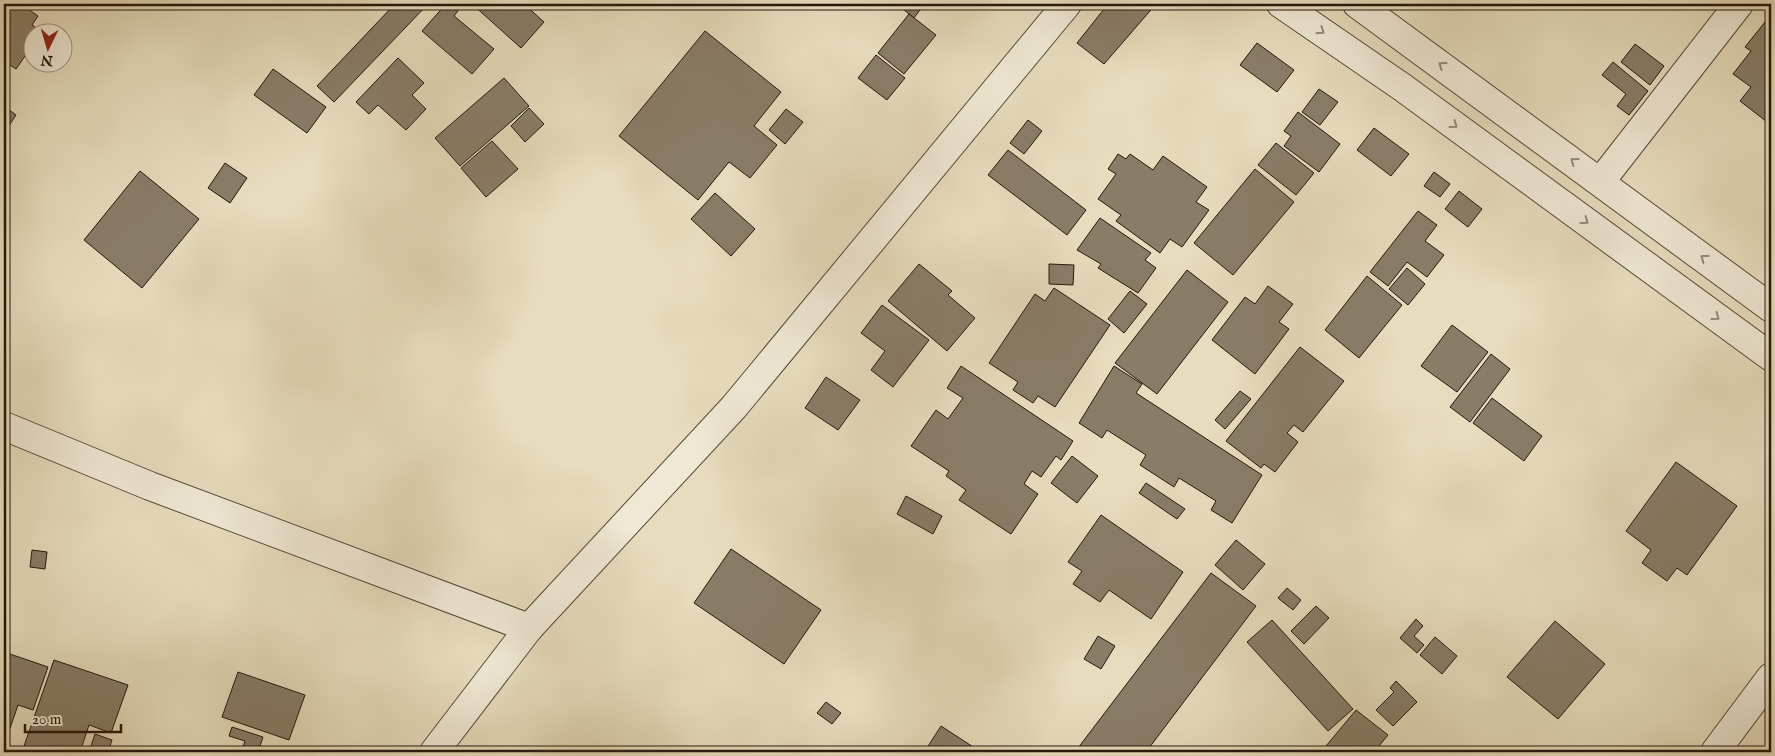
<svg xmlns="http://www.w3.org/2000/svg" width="1775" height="756" font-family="'IM FELL English',serif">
<rect width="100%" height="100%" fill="#e7dcbd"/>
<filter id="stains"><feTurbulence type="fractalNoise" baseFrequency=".004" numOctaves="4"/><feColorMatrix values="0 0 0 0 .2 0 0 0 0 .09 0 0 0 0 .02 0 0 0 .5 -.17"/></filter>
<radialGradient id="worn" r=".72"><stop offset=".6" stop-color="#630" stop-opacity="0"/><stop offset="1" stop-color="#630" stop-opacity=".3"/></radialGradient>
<g fill="#897d68" stroke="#24170c">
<polygon points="4,4 21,4 38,16 32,25 42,32 32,32 32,46 16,69 10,65 5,72"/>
<polygon points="388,4 428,4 334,102 317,86 392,7"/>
<polygon points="446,4 457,4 461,7 454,16 494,49 472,74 422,31"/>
<polygon points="472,4 524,4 544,22 521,48"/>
<polygon points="908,4 919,4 922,7 914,18 903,9"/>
<polygon points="1108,4 1156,4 1104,64 1077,43"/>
<polygon points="909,14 936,35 904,74 878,53"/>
<polygon points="1765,22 1771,27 1771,125 1740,101 1751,87 1733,74 1751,51 1745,47"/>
<polygon points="705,31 781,92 754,126 777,145 750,178 729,162 698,200 619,136"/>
<polygon points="1257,43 1294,70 1277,92 1240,65"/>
<polygon points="1635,44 1664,66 1650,85 1621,62"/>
<polygon points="876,55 905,78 887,100 858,78"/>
<polygon points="398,58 424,83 412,95 426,109 406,130 378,105 369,114 356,102"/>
<polygon points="1613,62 1648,91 1629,115 1617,106 1626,94 1602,75"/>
<polygon points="273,69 326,107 307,133 254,95"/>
<polygon points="504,78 529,106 460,166 435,138"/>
<polygon points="1319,89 1338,102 1320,125 1302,112"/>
<polygon points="4,106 16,115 4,133"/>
<polygon points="529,108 544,124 525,142 511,126"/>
<polygon points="786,109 803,122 785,144 769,130"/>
<polygon points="1298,112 1340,144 1319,172 1284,146 1291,136 1284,131"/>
<polygon points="1028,120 1042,131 1024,154 1010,143"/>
<polygon points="1374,128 1409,154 1391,176 1357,150"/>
<polygon points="492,141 518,169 486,197 461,168"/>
<polygon points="1276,143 1314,173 1296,195 1258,165"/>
<polygon points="1008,150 1086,210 1067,235 988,175"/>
<polygon points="1118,154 1126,159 1130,154 1153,170 1163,156 1207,187 1196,202 1209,210 1182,247 1170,239 1160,253 1116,221 1121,215 1098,199 1116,174 1108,169"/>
<polygon points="225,163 247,178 230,203 208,188"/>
<polygon points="1255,169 1294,202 1233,275 1194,243"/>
<polygon points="140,171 199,219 142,288 84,240"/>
<polygon points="1434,172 1450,184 1440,197 1424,186"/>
<polygon points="1459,191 1482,209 1468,227 1445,209"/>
<polygon points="715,193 755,229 731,256 691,219"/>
<polygon points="1418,211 1437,225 1425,241 1444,255 1427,277 1407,262 1388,286 1370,272"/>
<polygon points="1100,218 1151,253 1145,260 1156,268 1138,293 1098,268 1101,264 1077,250"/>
<polygon points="919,264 952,291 948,295 975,318 947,351 888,301"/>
<polygon points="1049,264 1074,265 1073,285 1049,284"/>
<polygon points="1407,268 1425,284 1408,305 1389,289"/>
<polygon points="1187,270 1228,302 1157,394 1115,363"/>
<polygon points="1367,276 1402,305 1359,358 1325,330"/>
<polygon points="1268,286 1293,304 1279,322 1289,329 1255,374 1212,340 1245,297 1255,304"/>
<polygon points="1054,288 1110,325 1055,407 1038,396 1033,403 1013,390 1018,382 989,363 1035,294 1045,301"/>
<polygon points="1130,291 1147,304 1124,333 1108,319"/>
<polygon points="882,305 929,340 893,387 871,370 885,351 861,333"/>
<polygon points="1452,325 1488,352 1457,392 1421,366"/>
<polygon points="1300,347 1344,381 1303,432 1294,425 1287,433 1298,442 1275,472 1264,464 1261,468 1226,441"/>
<polygon points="1491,354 1510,369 1470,422 1450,407"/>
<polygon points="961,366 1073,441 1061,460 1056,456 1041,477 1032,471 1024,484 1038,494 1011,534 959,500 966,490 946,476 949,471 911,446 936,410 948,419 963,398 947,388"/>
<polygon points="1114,366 1142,384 1136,393 1262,475 1232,523 1211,510 1216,501 1179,478 1174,487 1140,465 1146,455 1107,430 1102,438 1079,423"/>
<polygon points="826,377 860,400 838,430 805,408"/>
<polygon points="1240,391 1251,399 1225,429 1215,420"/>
<polygon points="1492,398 1542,436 1524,461 1473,423"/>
<polygon points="1072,456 1098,476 1077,503 1051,483"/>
<polygon points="1676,462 1737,506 1687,575 1677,568 1667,581 1642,563 1651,550 1626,531"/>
<polygon points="1146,483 1185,509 1177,519 1139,493"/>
<polygon points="906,496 942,516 933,534 897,514"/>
<polygon points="1101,515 1183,572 1151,619 1109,590 1100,602 1073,584 1082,571 1068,562"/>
<polygon points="1236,540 1265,564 1243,590 1215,565"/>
<polygon points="731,549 821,610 784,664 694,603"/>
<polygon points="32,550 47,552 45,569 30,567"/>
<polygon points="1211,573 1256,606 1146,752 1075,752"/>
<polygon points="1287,588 1301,600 1293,610 1278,598"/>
<polygon points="1316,606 1329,618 1304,644 1291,631"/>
<polygon points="1416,619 1423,626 1414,636 1424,645 1417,653 1400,638"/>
<polygon points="1272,620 1353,709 1328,731 1247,642"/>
<polygon points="1555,621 1605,664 1558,719 1507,677"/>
<polygon points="1098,636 1115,646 1101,669 1084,659"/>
<polygon points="1435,637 1457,656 1442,674 1420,655"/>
<polygon points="4,652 48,667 33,710 18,705 7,737 4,736"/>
<polygon points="54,660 128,685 111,733 89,725 80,752 42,752 24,746"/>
<polygon points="238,672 305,695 289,740 222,717"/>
<polygon points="1396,681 1417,702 1393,726 1376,710 1394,692 1390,688"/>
<polygon points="826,702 841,713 832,724 817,713"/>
<polygon points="1356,710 1388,735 1374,752 1321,752"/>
<polygon points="941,726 981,752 925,751"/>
<polygon points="232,727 263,737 258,752 241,752 245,741 229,736"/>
<polygon points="95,734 112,740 108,752 90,749"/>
</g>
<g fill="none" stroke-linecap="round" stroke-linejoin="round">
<defs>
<g id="minor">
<polyline points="1281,4 1402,87 1771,357"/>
<polyline points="1357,4 1771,308"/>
<polyline points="1601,181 1739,4"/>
<polyline points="4,426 150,486 529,628"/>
<polyline points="434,752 529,628 734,407 1067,4"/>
<polyline points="1715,752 1771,677"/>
</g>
</defs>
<use href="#minor" stroke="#554838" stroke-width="30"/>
<use href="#minor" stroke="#efe8d4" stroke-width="28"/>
</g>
<defs><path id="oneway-chevron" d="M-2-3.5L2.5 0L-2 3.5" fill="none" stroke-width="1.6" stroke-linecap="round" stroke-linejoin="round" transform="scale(1.25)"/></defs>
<g stroke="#948a7a">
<use href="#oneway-chevron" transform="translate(1321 31) rotate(35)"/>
<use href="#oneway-chevron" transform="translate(1442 65) rotate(-144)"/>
<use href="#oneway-chevron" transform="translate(1454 125) rotate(36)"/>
<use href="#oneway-chevron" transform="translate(1574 161) rotate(-144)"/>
<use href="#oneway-chevron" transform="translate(1585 221) rotate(36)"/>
<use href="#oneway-chevron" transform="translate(1704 258) rotate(-143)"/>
<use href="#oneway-chevron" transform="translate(1716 317) rotate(36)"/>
</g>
<rect width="1775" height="756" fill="none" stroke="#e7dcbd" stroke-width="20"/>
<rect x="5" y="5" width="1765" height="746" fill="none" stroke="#24170c" stroke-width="2.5"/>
<rect x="10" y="10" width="1755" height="736" fill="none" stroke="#24170c"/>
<g transform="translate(48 48) rotate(185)"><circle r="24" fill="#efe8d4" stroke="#9e9484"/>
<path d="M0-4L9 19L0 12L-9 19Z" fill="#8f2418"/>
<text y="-8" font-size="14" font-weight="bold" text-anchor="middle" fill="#24170c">N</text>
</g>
<path d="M25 724v8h96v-8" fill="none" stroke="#24170c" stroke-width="2.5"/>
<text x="32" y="724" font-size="15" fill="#24170c" stroke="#efe8d4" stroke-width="4" paint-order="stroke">20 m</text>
<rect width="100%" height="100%" filter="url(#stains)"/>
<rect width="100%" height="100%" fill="url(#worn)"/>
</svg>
